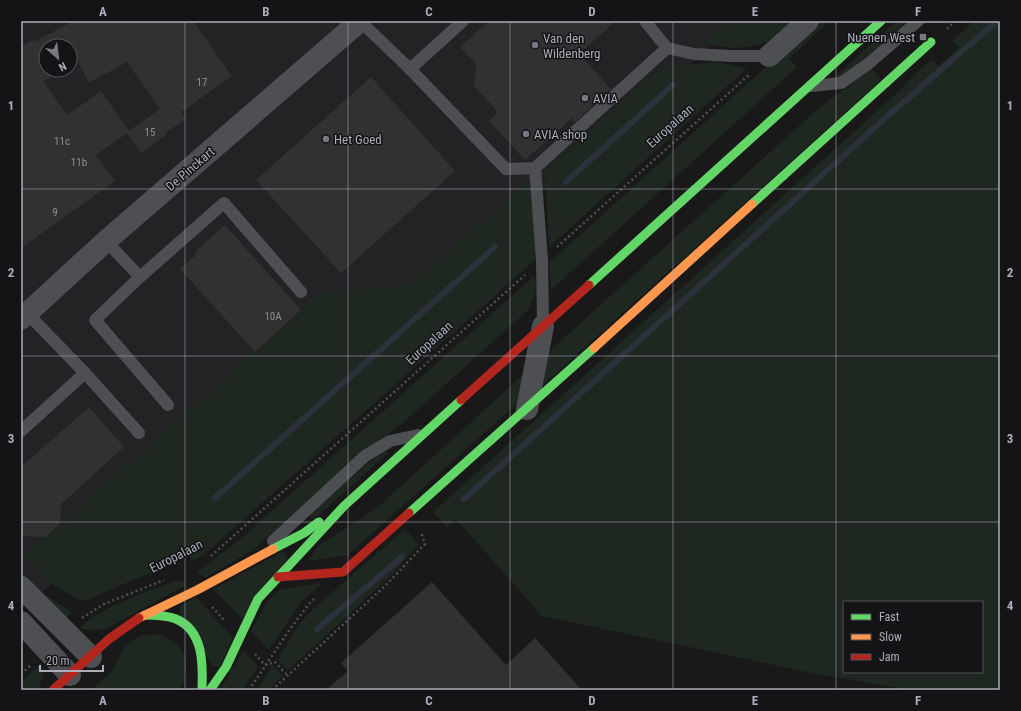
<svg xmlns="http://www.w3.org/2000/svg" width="1021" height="711" font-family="'Roboto Condensed',sans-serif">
<rect width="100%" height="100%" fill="#19191a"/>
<path fill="#232326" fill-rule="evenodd" d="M 21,21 L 741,21 L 403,308 L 21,609 ZM 46,46 L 70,46 L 70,70 L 46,70 Z"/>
<g fill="#1f2721" fill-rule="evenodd">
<path d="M 730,21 L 794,21 C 789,26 784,31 778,35 C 756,51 728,50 703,43 Z"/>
<polygon points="817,21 830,21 789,58 797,67 551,290 549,263"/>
<polygon points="897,21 907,21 861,62 837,81 834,78"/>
<path d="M 974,21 L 1000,21 L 1000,690 L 910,690 L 817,674 L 542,616 L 456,519 L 447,527 L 433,512 L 908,83 L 907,82 L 932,59 L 938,66 L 959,48 L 952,41 ZM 844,602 L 982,602 L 982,672 L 844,672 Z"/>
<path d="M 714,62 C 724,63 734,65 744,68 L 745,70 L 549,247 L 545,177 L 550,166 L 631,93 L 663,67 Z"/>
<polygon points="871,68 881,80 544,384 542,360 546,354 819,108 855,81"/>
<polygon points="528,183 533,195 536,259 206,553 192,562 189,556 87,600 82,601 55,586 25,555 324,291 408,285"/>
<path d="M 534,276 C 539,286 533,302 527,311 L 405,421 L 354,460 L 253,550 L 205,578 L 197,571 L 216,558 L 237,542 Z"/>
<polygon points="525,373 521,400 348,555 308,561 319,545 362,518 380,505"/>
<polygon points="384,450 388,453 313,520 309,515 369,462"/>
<polygon points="405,529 419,545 405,559 393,574 288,670 278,660 298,626 311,611"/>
<polygon points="284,551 288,558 242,619 213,589"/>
<polygon points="21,570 47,596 72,612 64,620 21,579"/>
<path d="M 177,580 L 182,581 L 186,585 L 106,629 L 88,630 L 81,629 L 80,628 C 105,604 146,593 177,580 Z"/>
<polygon points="318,583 321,585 301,602 269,650 251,631 267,601 280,590"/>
<polygon points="196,597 233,638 219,667 212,665 180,613 180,606"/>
<path d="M 153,634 C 176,636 193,655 184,679 C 183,683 180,687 177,690 L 92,690 L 112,671 L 124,648 L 132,641 L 140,636 Z"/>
<polygon points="243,651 258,666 243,690 220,690"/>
<polygon points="41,663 42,665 43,673 39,690 21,690 21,682"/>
<polygon points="273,665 283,676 268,690 257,690"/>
</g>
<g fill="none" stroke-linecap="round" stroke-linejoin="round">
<g stroke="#2c323c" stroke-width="6">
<polyline points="566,182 673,85"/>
<polyline points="215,498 495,247"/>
<polyline points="464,499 882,121 997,21"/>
<polyline points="317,629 402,557"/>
</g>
</g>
<g fill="#313132" fill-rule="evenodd">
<path d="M 73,21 L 193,21 L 232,76 L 181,112 L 186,119 L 165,133 L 167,135 L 141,153 L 127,133 L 96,155 L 115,181 L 21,248 L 21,47 L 33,40 L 34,42 ZM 46,46 L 70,46 L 70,66 L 78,62 L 89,83 L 127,62 L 160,109 L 129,131 L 101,91 L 67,115 L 43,81 L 64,70 L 46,70 Z"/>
<polygon points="489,21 616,21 579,54 611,89 575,122 572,118 525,160 489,121 498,112 474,86 476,64 460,47"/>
<polygon points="371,77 455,171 341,273 256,180"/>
<polygon points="225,225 301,310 255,352 180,269 196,255 196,251"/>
<polygon points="89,407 124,447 61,504 60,524 45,537 21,536 21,467"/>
<polygon points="432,582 506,665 535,638 582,690 326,690 348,671 341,663"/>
</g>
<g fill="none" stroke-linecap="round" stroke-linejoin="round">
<g stroke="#4f4f54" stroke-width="2.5" stroke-dasharray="2 3" stroke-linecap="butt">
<polyline points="947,29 955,21"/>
<polyline points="557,247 750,74"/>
<polyline points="211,556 525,275"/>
<polyline points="212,607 225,621"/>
<polyline points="82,618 104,604 164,580"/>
<polyline points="255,654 265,665 275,662 288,676"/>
<polyline points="21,674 31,665"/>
<polyline points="249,690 290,629 309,604 316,597"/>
<polyline points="272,690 386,585 425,544 421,532"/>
</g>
<g stroke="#4d4f53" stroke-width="12">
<polyline points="360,21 410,69 506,169 535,168"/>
<polyline points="645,21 667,48 694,54 732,56 769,56"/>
<polyline points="410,69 463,21"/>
<polyline points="811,86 841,83 868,64 918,21"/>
<polyline points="106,241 140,277"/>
<polyline points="543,326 542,260 535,168 667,48"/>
<polyline points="85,373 139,433"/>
<polyline points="168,405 95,320 140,277 224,203 301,292"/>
<polyline points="21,431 85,373 27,313"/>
<polyline points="273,541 365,456 390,441 418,435"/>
</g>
<g stroke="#4d4f53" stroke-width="22">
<polyline points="769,56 808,21"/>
<polyline points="21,319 106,241 360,21"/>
<polyline points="527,409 543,326"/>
<polyline points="21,587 91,657"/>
<polyline points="21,622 70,675"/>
</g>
<g stroke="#63d668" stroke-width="9">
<polyline points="752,204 931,42"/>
<polyline points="589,285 881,21"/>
<polyline points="409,513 594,348"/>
<polyline points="273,549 304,533 319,522"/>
<path d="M 145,615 C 155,615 166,615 176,619 C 204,631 203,665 202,690"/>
<polyline points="210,690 226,667 258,599 344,506 461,400"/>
</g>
<g stroke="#ff974d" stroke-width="9">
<polyline points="594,348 752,204"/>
<polyline points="139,618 197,590 273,549"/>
</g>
<g stroke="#b3261e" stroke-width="9">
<polyline points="461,400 589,285"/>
<polyline points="278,577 343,572 409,513"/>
<polyline points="53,690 109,639 139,618"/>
</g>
</g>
<path fill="none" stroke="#abadba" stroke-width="1" stroke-opacity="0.55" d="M 185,21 L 185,690M 348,21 L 348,690M 510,21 L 510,690M 673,21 L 673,690M 836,21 L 836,690M 21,189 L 1000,189M 21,356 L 1000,356M 21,522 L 1000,522"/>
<g fill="#787982" stroke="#141316" stroke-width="1.5">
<rect x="919" y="33" width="8" height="8" rx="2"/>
<circle cx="535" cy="45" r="4"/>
<circle cx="585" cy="98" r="4"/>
<circle cx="526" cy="134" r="4"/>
<circle cx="326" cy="139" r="4"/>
</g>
<g text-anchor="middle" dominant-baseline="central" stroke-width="3" stroke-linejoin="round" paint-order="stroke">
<g font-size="11" fill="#8c8e98">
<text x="202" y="82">17</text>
<text x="150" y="132">15</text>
<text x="62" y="141">11c</text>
<text x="79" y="162">11b</text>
<text x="55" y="212">9</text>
<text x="273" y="316">10A</text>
</g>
<g font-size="13" fill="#abadba" stroke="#141316" text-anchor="start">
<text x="915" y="37" text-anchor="end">Nuenen West</text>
<text x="543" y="38">Van den<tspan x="543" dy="15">Wildenberg</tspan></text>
<text x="593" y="98">AVIA</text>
<text x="534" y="134">AVIA shop</text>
<text x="334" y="139">Het Goed</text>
</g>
<g font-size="13" fill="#abadba" stroke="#141316">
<text transform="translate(670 126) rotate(-42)">Europalaan</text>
<text transform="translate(190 169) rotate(-41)">De Pinckart</text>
<text transform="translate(429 343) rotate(-42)">Europalaan</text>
<text transform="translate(176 556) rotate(-27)">Europalaan</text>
</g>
</g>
<rect width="1021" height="711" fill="none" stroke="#141316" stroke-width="44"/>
<rect x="843" y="601" width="140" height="72" fill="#141316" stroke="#505158"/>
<rect x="851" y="614" width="20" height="6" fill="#63d668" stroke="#505158"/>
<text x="879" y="621" font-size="12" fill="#abadba">Fast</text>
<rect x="851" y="634" width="20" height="6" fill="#ff974d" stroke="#505158"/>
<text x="879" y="641" font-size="12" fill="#abadba">Slow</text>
<rect x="851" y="654" width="20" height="6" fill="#b3261e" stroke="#505158"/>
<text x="879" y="661" font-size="12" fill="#abadba">Jam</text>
<g transform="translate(58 58) rotate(152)"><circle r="19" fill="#141316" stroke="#505158"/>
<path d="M0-3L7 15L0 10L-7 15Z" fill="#787982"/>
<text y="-6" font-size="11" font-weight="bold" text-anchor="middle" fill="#abadba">N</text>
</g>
<path d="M40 665v6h63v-6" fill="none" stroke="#abadba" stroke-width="2"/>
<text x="46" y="665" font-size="12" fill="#abadba" stroke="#141316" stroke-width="3" paint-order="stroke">20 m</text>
<rect x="22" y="22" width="977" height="667" fill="none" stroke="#abadba" stroke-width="1.5"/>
<g font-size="13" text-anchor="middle" font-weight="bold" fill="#abadba">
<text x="103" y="16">A</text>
<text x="266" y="16">B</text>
<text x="429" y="16">C</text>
<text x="592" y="16">D</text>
<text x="755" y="16">E</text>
<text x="918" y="16">F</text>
<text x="11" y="110">1</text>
<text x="1010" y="110">1</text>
<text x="11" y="277">2</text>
<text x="1010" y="277">2</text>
<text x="11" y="443">3</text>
<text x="1010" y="443">3</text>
<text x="11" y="610">4</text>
<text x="1010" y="610">4</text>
<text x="103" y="705">A</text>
<text x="266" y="705">B</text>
<text x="429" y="705">C</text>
<text x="592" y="705">D</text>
<text x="755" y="705">E</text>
<text x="918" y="705">F</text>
</g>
</svg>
